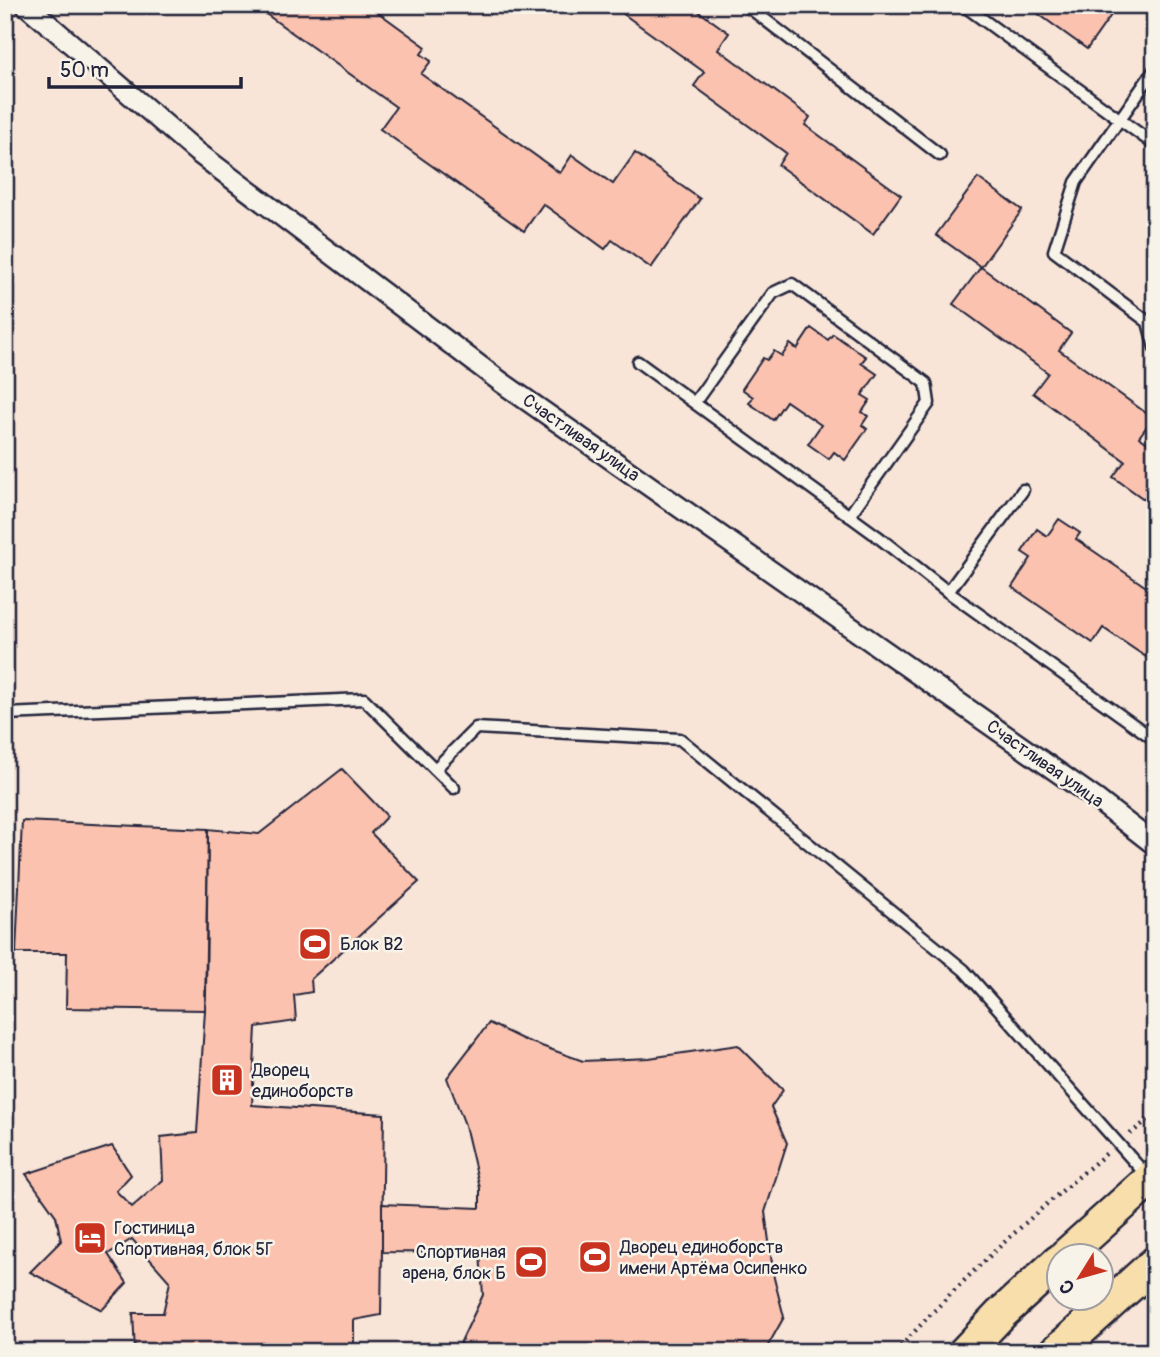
<svg xmlns="http://www.w3.org/2000/svg" width="1160" height="1357" font-family="Pangolin,sans-serif">
<rect width="100%" height="100%" fill="#f8e5d7"/>
<filter id="ink" filterUnits="userSpaceOnUse"><feTurbulence type="fractalNoise" baseFrequency=".0143" numOctaves="2"/><feDisplacementMap in="SourceGraphic" scale="14" xChannelSelector="R" yChannelSelector="G"/><feConvolveMatrix kernelMatrix="1 2 1 2 8 2 1 2 1" color-interpolation-filters="sRGB"/></filter>
<g filter="url(#ink)">
<g fill="#fbc3af" stroke="#22223b" stroke-width="2">
<polygon points="262,5 368,5 426,47 421,54 431,61 421,74 560,173 572,155 613,184 635,153 700,199 651,268 612,240 605,249 543,204 524,231 380,129 396,107 259,9"/>
<polygon points="611,5 690,5 729,33 718,49 810,117 805,125 901,195 873,234 778,165 786,153 694,86 704,72"/>
<polygon points="1026,5 1112,5 1116,8 1087,49"/>
<polygon points="978,178 1022,210 981,267 936,235"/>
<polygon points="981,267 1071,333 1059,350 1153,418 1139,437 1155,448 1155,507 1113,477 1125,461 1033,393 1048,373 953,304"/>
<polygon points="811,328 828,340 833,334 866,357 861,363 877,374 862,395 870,400 862,412 868,416 862,425 867,429 845,460 834,452 829,459 808,444 821,425 786,401 773,420 749,403 753,397 742,389 763,358 767,360 774,351 782,356 790,344 797,349"/>
<polygon points="1059,519 1080,533 1076,539 1155,593 1155,663 1103,628 1093,643 1012,587 1031,558 1022,552 1037,529 1047,536"/>
<polygon points="342,769 387,816 371,833 419,882 311,979 312,992 294,995 296,1021 256,1027 252,1105 384,1114 381,1315 354,1320 354,1352 135,1352 133,1313 163,1313 170,1282 132,1239 108,1254 127,1283 102,1310 30,1272 61,1241 56,1216 26,1174 112,1146 131,1175 116,1191 132,1207 163,1180 161,1137 197,1133 206,995 208,829 259,834"/>
<polygon points="22,821 208,829 205,1010 66,1008 67,953 16,953"/>
<polygon points="489,1023 522,1039 583,1061 649,1058 738,1045 783,1090 771,1107 787,1143 765,1212 774,1278 784,1317 766,1349 767,1352 456,1352 483,1295 480,1253 382,1252 382,1204 480,1208 480,1188 465,1125 447,1078"/>
</g>
<g fill="none" stroke-linecap="round" stroke-linejoin="round">
<defs>
<g id="lane">
<polyline points="567,5 571,8 572,5"/>
<polyline points="746,5 940,155"/>
<polyline points="963,5 1155,145"/>
<polyline points="1155,69 1076,182 1054,251 1148,322 1155,348"/>
<polyline points="638,362 877,536 948,592 1155,740"/>
<polyline points="695,402 773,293 792,284 926,383 929,403 849,516"/>
<polyline points="948,592 1023,490"/>
<polyline points="5,714 364,699 454,788"/>
<polyline points="435,769 476,728 680,739 964,970 1147,1176"/>
</g>
<polyline id="street" points="26,5 197,152 501,382 1096,799 1155,845"/>
<g id="primary">
<polyline points="1065,1256 1155,1175"/>
<polyline points="965,1352 1001,1314 1058,1262"/>
<polyline points="1056,1352 1155,1263"/>
</g>
</defs>
<use href="#lane" stroke="#22223b" stroke-width="15"/>
<use href="#street" stroke="#22223b" stroke-width="24"/>
<use href="#primary" stroke="#22223b" stroke-width="37"/>
<g stroke="#22223b" stroke-width="4.5" stroke-dasharray="2 5" stroke-linecap="butt">
<polyline points="1130,1134 1155,1114"/>
<path d="M 896,1352 C 961,1279 1032,1215 1107,1153"/>
</g>
<use href="#lane" stroke="#f7f3e8" stroke-width="10"/>
<use href="#street" stroke="#f7f3e8" stroke-width="19"/>
<use href="#primary" stroke="#f8deab" stroke-width="32"/>
</g>
</g>
<defs>
<symbol id="stadium-square" viewBox="-11 -11 22 22"><rect x="-9" y="-9" width="18" height="18" rx="4" fill="#c8321e" stroke="#f7f3e8"/><path d="M0-5a6.5 5 0 1 0 0 10a6.5 5 0 1 0 0-10ZM-3.5-1.8h7v3.6h-7Z" fill="#fff"/></symbol>
<symbol id="building-square" viewBox="-11 -11 22 22"><rect x="-9" y="-9" width="18" height="18" rx="4" fill="#c8321e" stroke="#f7f3e8"/><path d="M-4-6H4V6H1V3H-1V6H-4ZM-2.5-4.3h1.7v1.8h-1.7ZM.8-4.3h1.7v1.8H.8ZM-2.5-1h1.7V.8h-1.7ZM.8-1h1.7V.8H.8Z" fill="#fff"/></symbol>
<symbol id="hotel-square" viewBox="-11 -11 22 22"><rect x="-9" y="-9" width="18" height="18" rx="4" fill="#c8321e" stroke="#f7f3e8"/><path d="M-6-4.5h1.5V1H6V5H4.5V3h-9V5H-6ZM-4 0a1.8 1.8 0 1 1 3.6 0ZM.5 0V-2.5h3Q6-2.5 6 0Z" fill="#fff"/></symbol>
</defs>
<g fill-rule="evenodd">
<use href="#stadium-square" x="296" y="925" width="38" height="38"/>
<use href="#building-square" x="208" y="1061" width="38" height="38"/>
<use href="#hotel-square" x="71" y="1219" width="38" height="38"/>
<use href="#stadium-square" x="576" y="1238" width="38" height="38"/>
<use href="#stadium-square" x="512" y="1243" width="38" height="38"/>
</g>
<g text-anchor="middle" dominant-baseline="central" stroke-width="5" stroke-linejoin="round" paint-order="stroke">
<g font-size="18" fill="#22223b" stroke="#f7f3e8">
<text transform="translate(581 438) rotate(35)">Счастливая улица</text>
<text transform="translate(1045 764) rotate(35)">Счастливая улица</text>
</g>
<g font-size="18" fill="#22223b" stroke="#f7f3e8" text-anchor="start">
<text x="340" y="944">Блок В2</text>
<text x="252" y="1070">Дворец<tspan x="252" dy="21">единоборств</tspan></text>
<text x="114" y="1228">Гостиница<tspan x="114" dy="21">Спортивная, блок 5Г</tspan></text>
<text x="620" y="1247">Дворец единоборств<tspan x="620" dy="21">имени Артёма Осипенко</tspan></text>
<text x="506" y="1252" text-anchor="end">Спортивная<tspan x="506" dy="21">арена, блок Б</tspan></text>
</g>
</g>
<rect width="1160" height="1357" fill="none" stroke="#f7f3e8" stroke-width="28"/>
<rect x="14" y="14" width="1132" height="1329" fill="none" stroke="#22223b" stroke-width="2.5" filter="url(#ink)"/>
<g transform="translate(1080 1277) rotate(233)"><circle r="33" fill="#f7f3e8" stroke="#a29fa3" stroke-width="2"/>
<path d="M0-5L12 26L0 18L-12 26Z" fill="#c8321e"/>
<text y="-10" font-size="19" font-weight="bold" text-anchor="middle" fill="#22223b">С</text>
</g>
<path d="M49 77v10h192v-10" fill="none" stroke="#22223b" stroke-width="3.5"/>
<text x="60" y="77" font-size="21" fill="#22223b" stroke="#f7f3e8" stroke-width="5" paint-order="stroke">50 m</text>
</svg>
